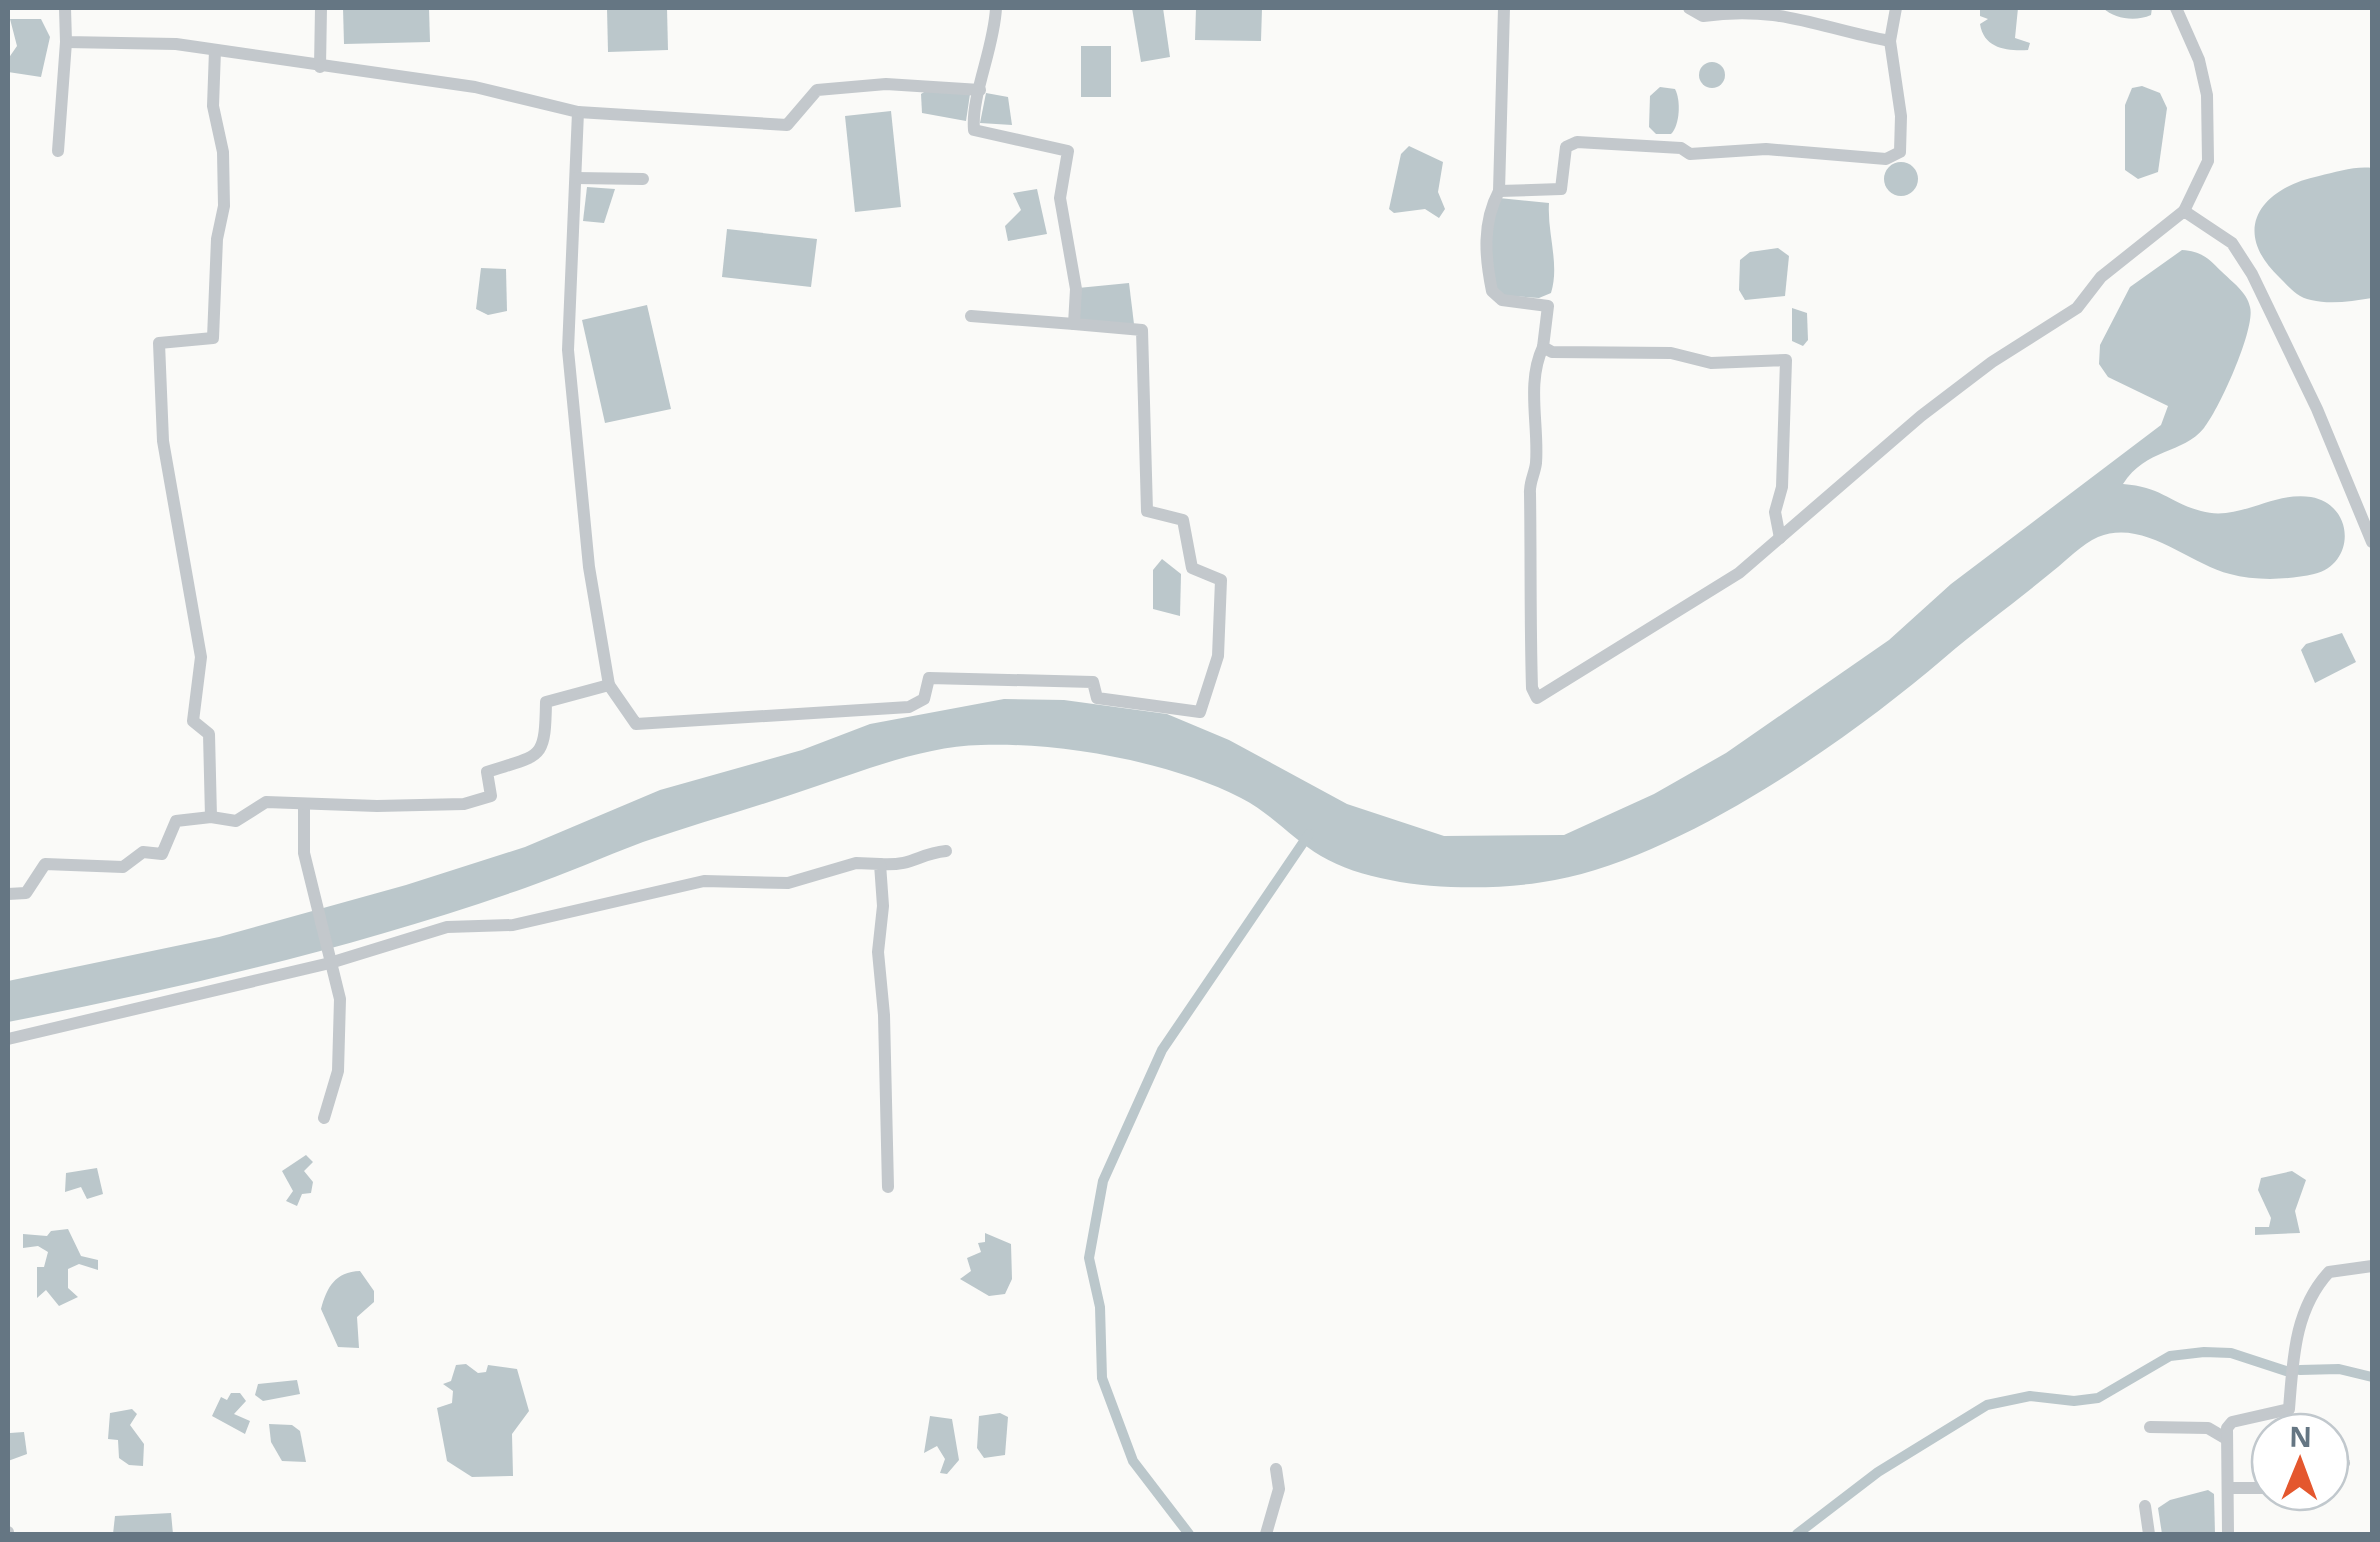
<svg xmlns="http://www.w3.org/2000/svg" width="2380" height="1542" font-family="'Noto Sans',sans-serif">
<rect width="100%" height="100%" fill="#fafaf8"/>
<g fill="#bbc7cb">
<polygon points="343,8 429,8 430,42 344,44"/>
<polygon points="607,8 667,8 668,50 608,52"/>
<polygon points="1132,8 1163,8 1170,57 1141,62"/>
<polygon points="1196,8 1262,8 1261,41 1195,40"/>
<path d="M 1980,8 L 2018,8 L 2015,38 L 2030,43 L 2028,50 C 2007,51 1984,49 1980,24 L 1988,19 L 1980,16 Z"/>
<path d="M 2103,8 L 2152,8 L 2151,15 C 2135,22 2115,19 2103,8 Z"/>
<polygon points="10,19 41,19 50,37 41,77 8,72 8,59 17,46"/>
<polygon points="1111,46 1111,97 1081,97 1081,46"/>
<circle cx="1712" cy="75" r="13"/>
<polygon points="2142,86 2160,93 2167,108 2158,172 2138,179 2125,170 2125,105 2132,88"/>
<path d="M 1660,87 L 1675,89 C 1681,100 1680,125 1671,134 L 1656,134 L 1649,127 L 1650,96 Z"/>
<polygon points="929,89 970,94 966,121 922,113 921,94"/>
<polygon points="986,93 1008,97 1012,125 980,123"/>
<polygon points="891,111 901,207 855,212 845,116"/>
<polygon points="1409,146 1443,162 1438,192 1445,209 1439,218 1425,209 1394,213 1389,209 1401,154"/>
<circle cx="1901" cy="179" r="17"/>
<path d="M 2372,168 L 2372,298 C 2352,301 2331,305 2311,300 C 2297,297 2289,287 2280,278 C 2229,230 2261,188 2319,176 C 2336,172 2355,166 2372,168 Z"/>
<polygon points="587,187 615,189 604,223 583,221"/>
<polygon points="1037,189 1047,234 1008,241 1005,226 1021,210 1013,193"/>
<path d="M 1499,198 L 1549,203 C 1547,234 1560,264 1551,293 L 1539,298 L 1499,295 C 1489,266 1487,227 1499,198 Z"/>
<polygon points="727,229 817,239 811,287 722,277"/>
<polygon points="1778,248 1789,256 1785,296 1745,300 1739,290 1740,260 1750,252"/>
<path d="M 2182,250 C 2201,251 2208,258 2221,271 C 2232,282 2247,292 2250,307 C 2256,328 2219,410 2204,428 C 2183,454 2146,448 2123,484 C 2162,487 2168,502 2201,511 C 2239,522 2272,491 2311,497 C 2355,505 2356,564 2314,574 C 2288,580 2255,581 2230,574 C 2188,563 2143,518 2098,537 C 2082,544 2067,560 2053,571 C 2017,601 1979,628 1943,659 C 1846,742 1682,856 1555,880 C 1488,893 1380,891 1321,856 C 1292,839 1271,813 1241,798 C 1172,762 1059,742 981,745 C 926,746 868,769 817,786 C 760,806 701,822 643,842 C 603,857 565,874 525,888 C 356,947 183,988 8,1022 L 8,981 L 219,937 L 406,885 L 525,847 L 660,790 L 802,750 L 870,724 L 1004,699 L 1064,700 L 1167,714 L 1229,740 L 1347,804 L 1444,836 L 1564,835 L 1654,794 L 1726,753 L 1889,640 L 1951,584 L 2161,425 L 2168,406 L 2108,377 L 2099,364 L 2100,345 L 2130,287 Z"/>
<polygon points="481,268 506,269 507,311 488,315 476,309"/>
<polygon points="1129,283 1134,324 1079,321 1078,288"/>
<polygon points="647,305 671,409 605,423 582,320"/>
<polygon points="1792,308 1807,313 1808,340 1803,346 1792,341"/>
<polygon points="1162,559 1181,574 1180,616 1153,609 1153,570"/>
<polygon points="2342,633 2356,662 2315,683 2301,650 2306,644"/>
<polygon points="306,1155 313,1162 304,1171 313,1182 311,1193 302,1194 297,1206 286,1201 293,1191 282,1171"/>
<polygon points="97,1168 103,1194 87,1199 81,1187 65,1192 66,1173"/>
<polygon points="2292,1171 2306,1180 2295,1211 2300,1233 2255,1235 2255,1227 2269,1227 2271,1218 2258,1190 2261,1178"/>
<polygon points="68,1229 81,1256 98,1260 98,1270 79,1264 68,1269 68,1288 78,1297 59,1306 46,1290 37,1298 37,1267 44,1267 48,1252 38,1246 23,1248 23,1234 47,1236 51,1231"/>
<polygon points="985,1233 1011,1244 1012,1279 1005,1294 989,1296 960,1279 971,1271 967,1258 981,1252 978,1243 985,1242"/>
<path d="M 360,1271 L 374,1291 L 374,1302 L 357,1317 L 359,1348 L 338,1347 L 321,1309 C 327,1287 335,1272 360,1271 Z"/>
<polygon points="466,1364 478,1373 486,1372 488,1365 517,1369 529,1411 512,1434 513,1476 472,1477 447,1461 437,1408 452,1403 453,1391 443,1384 451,1381 456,1365"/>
<polygon points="297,1380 300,1394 263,1401 255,1395 258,1384"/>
<polygon points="231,1393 240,1393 246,1401 234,1414 250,1421 245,1434 212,1416 221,1397 227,1400"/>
<polygon points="132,1409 137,1414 130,1425 144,1444 143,1466 129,1465 119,1458 118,1440 108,1439 110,1413"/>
<polygon points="1000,1413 1008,1417 1005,1455 984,1458 977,1448 979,1416"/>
<polygon points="930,1416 952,1419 959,1460 947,1474 940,1473 945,1459 937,1446 924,1453"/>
<polygon points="269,1424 292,1425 300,1431 306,1462 282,1461 271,1442"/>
<polygon points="24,1432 27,1454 8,1461 10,1433"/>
<polygon points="2208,1490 2214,1494 2215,1534 2162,1534 2158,1508 2170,1500"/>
<polygon points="171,1513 173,1534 113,1534 115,1516"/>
</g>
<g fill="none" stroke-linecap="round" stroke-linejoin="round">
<g stroke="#bbc7cb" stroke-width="10">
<polyline points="2300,1370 2339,1369 2372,1377"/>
<polyline points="1189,1534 1133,1461 1102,1378 1100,1307 1089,1258 1103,1181 1162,1050 1309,834"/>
<polyline points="1797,1534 1878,1472 1987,1405 2030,1396 2074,1401 2098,1398 2170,1356 2204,1352 2231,1353 2286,1371"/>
</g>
<g stroke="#c3c8cc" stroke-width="12">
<polyline points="65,8 66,42 176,44 475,87 578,112 568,350 589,567 609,685"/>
<path d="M 1504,8 L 1499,191 C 1482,223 1485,257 1492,291 L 1502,300 L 1548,306 L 1543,347 L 1552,352 L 1671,353 L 1711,363 L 1786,360 L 1782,487 L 1775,512 L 1780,538"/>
<path d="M 1689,8 L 1703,16 C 1780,5 1819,28 1890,41 L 1896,8"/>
<polyline points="2176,8 2199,60 2207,95 2208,161 2184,211"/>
<polyline points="320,67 321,8"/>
<polyline points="578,112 787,125 817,90 886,84 980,90"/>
<polyline points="58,151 66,42"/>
<polyline points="576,178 643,179"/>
<polyline points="1499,191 1561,189 1566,147 1577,142 1681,148 1690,154 1766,149 1886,159 1900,152 1901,116 1890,41"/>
<polyline points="971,316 1074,324"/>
<path d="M 1543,347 C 1526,383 1539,425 1536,463 C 1535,473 1529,483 1530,493 C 1531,558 1530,623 1532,688 L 1537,698 L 1739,573 L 1921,416 L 1992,362 L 2077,308 L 2101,277 L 2184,211 L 2232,243 L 2252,274 L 2317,409 L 2372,542"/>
<polyline points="304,804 304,853 340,999 338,1071 324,1118"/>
<polyline points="211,817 209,734 193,721 201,657 163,441 159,343 213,338 217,239 224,206 223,152 213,106 215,50"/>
<path d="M 880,864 C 915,866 917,854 946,851"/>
<path d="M 8,894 L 26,893 L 45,864 L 123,867 L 143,852 L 162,854 L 176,821 L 211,817 L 236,821 L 266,802 L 377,806 L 464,804 L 491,796 L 487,772 C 542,754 545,761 546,702 L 609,685 L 636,724 L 909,707 L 924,699 L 929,678 L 1093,682 L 1097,698 L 1200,712 L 1218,656 L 1221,580 L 1192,568 L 1183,520 L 1147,511 L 1142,330 L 1074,324 L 1076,289 L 1060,198 L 1068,151 L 974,130 C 971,95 994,49 996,8"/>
<polyline points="8,1039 330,963 447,927 513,925 704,881 788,883 856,863 880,864 883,906 878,952 884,1015 888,1187"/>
<polyline points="2150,1427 2208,1428 2225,1438"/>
<polyline points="2330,1470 2344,1463"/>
<polyline points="2231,1488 2270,1488"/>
<polyline points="2145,1506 2149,1534"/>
<polyline points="8,1532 8,1534"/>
<polyline points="1266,1534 1279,1489 1276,1469"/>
<path d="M 2228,1534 L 2227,1428 L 2232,1422 L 2289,1409 C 2293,1360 2294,1310 2329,1272 L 2372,1266"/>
</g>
</g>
<rect width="2380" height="1542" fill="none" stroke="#657683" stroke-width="20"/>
<g transform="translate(2300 1462) rotate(1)"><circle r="48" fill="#ffffff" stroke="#c1c8cd" stroke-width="2.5"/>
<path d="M0-8L18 38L0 25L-18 38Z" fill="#e4572e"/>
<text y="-15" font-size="28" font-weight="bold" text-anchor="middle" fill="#657683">N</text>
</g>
</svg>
